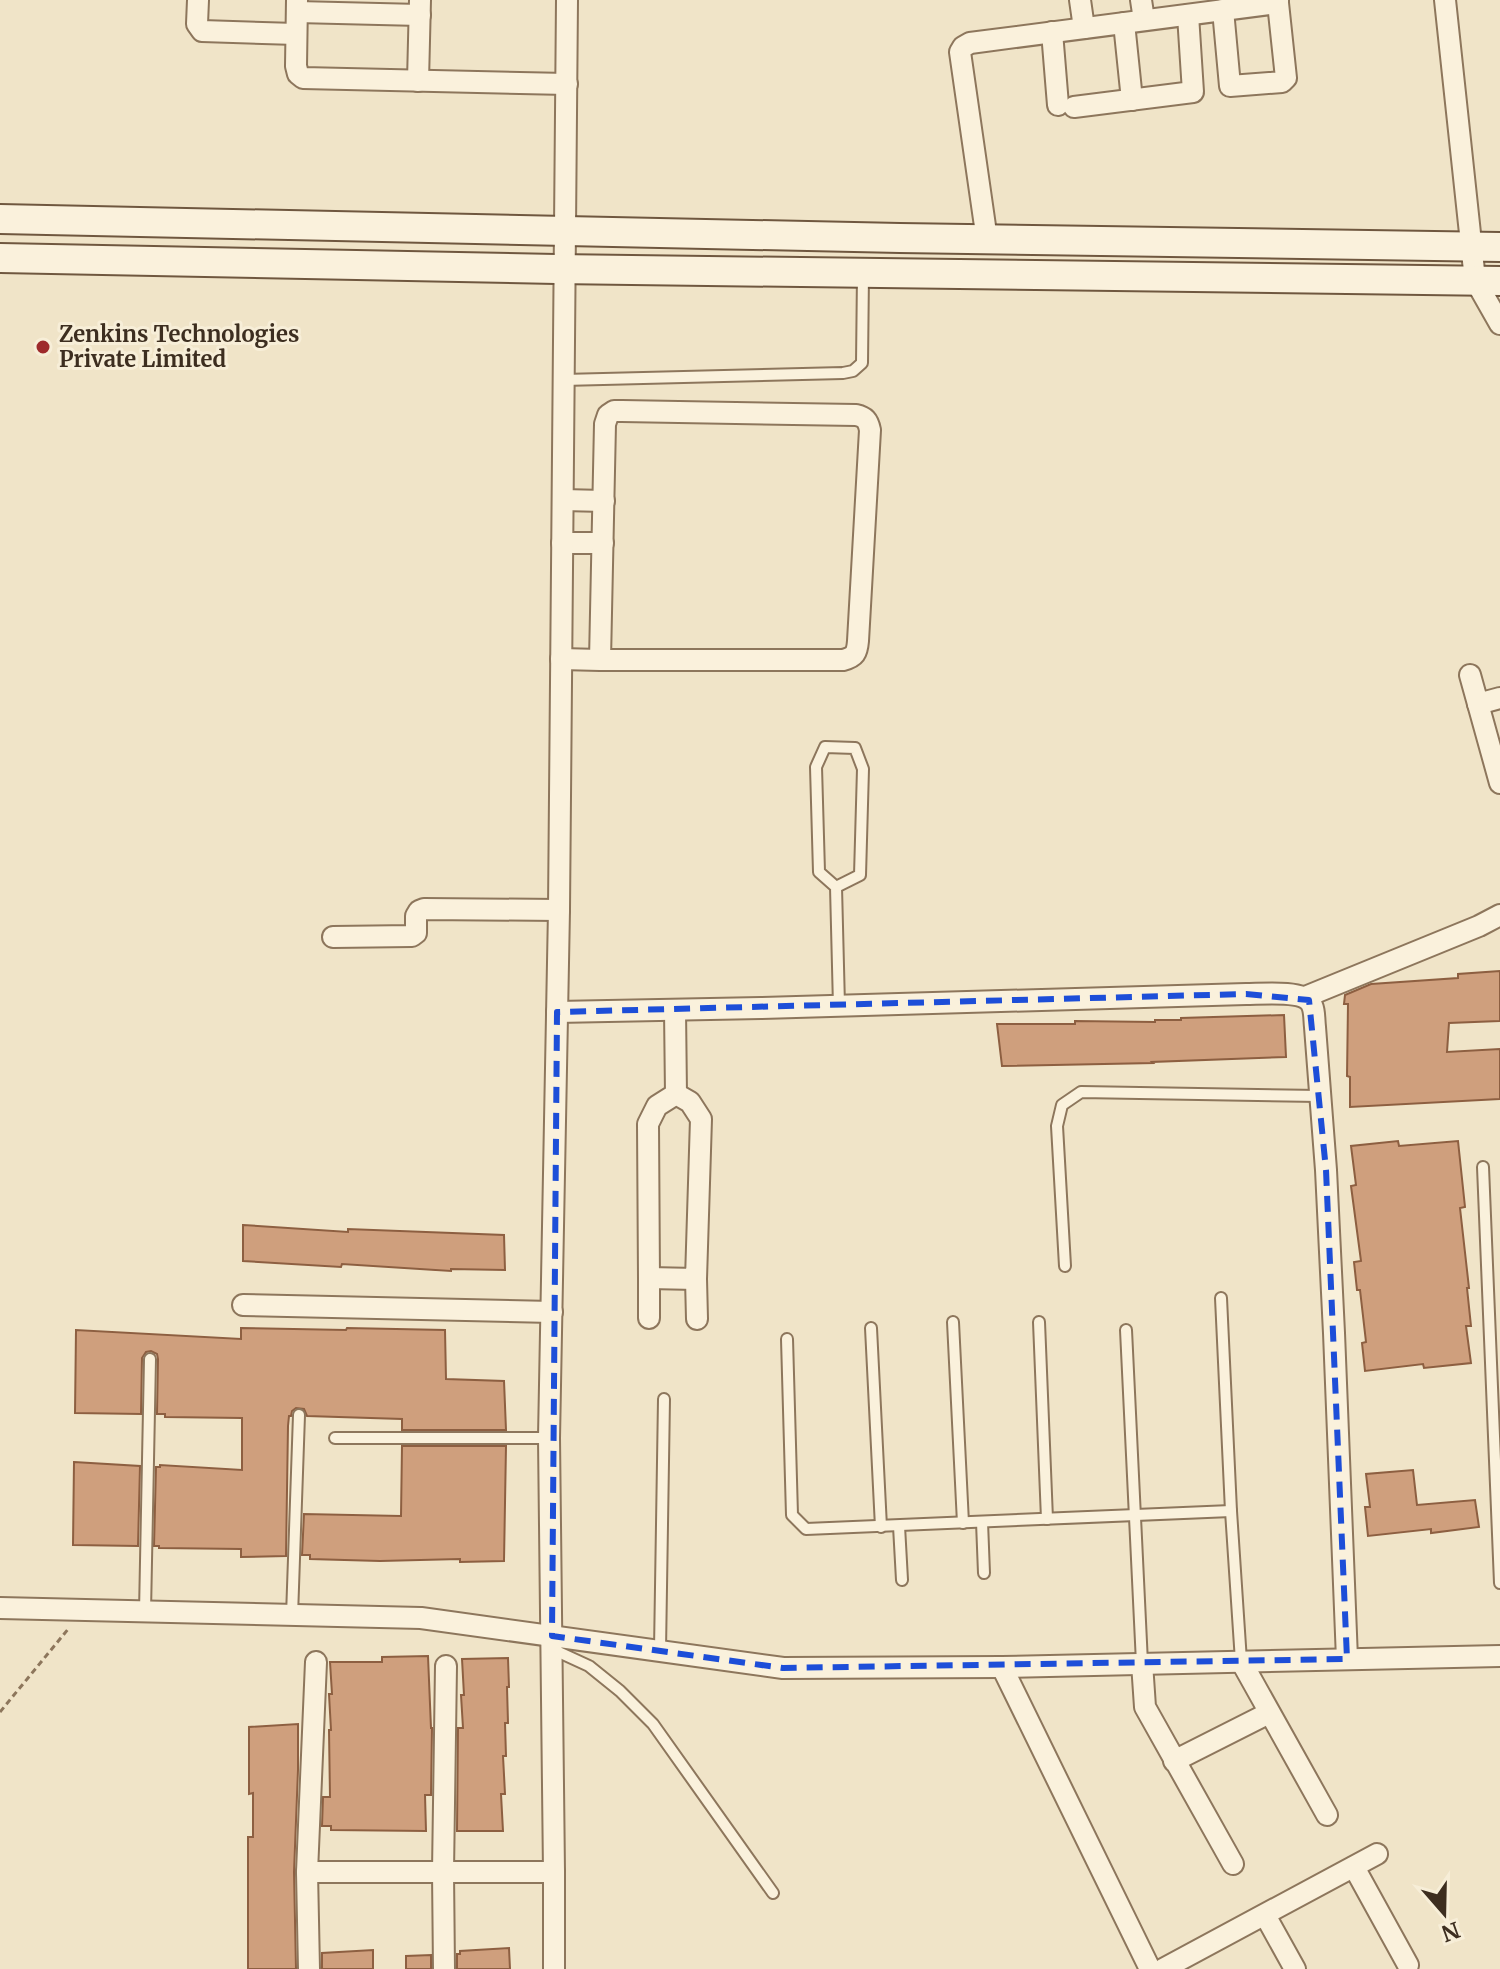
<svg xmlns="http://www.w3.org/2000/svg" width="1500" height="1969" font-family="Merriweather,serif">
<rect width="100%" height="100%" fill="#f0e4c8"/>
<g fill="#cf9f7d" stroke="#8d5f41" stroke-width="2">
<polygon points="1500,971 1500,1021 1449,1023 1447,1052 1500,1049 1500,1099 1350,1107 1350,1077 1347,1076 1348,1004 1344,1004 1345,995 1371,984 1458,978 1458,974"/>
<polygon points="1284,1015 1286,1057 1152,1062 1153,1063 1002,1066 997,1024 1075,1024 1075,1021 1155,1022 1155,1020 1181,1020 1181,1018"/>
<polygon points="1398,1141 1399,1146 1458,1141 1465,1207 1460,1208 1469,1288 1467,1288 1471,1326 1466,1326 1471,1363 1424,1368 1423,1364 1365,1371 1362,1343 1366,1342 1360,1290 1357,1290 1354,1262 1361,1261 1351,1186 1356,1185 1351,1146"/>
<polygon points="243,1225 348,1232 348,1229 504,1235 505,1270 451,1269 451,1271 342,1264 341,1267 243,1261"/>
<polygon points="241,1328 346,1330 347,1328 445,1330 446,1379 504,1381 506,1430 402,1430 402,1419 307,1416 304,1409 296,1408 292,1411 291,1416 289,1416 288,1426 286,1556 241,1557 241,1549 159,1548 159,1546 154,1546 156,1467 160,1467 160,1465 242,1470 242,1418 165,1417 165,1414 157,1414 158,1359 157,1354 151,1351 146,1352 142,1358 141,1414 75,1413 76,1330 241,1339"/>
<polygon points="402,1446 506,1446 504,1561 460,1562 460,1559 380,1561 310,1559 310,1555 302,1555 304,1514 401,1516"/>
<polygon points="74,1462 140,1466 138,1546 73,1545"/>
<polygon points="1413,1470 1417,1505 1475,1500 1479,1527 1431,1533 1431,1529 1368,1536 1365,1507 1370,1507 1366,1474"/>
<polygon points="428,1656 431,1728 432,1728 431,1795 425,1795 426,1831 331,1830 331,1826 322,1826 323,1797 330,1797 329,1730 331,1730 329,1694 332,1694 330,1662 382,1662 382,1657"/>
<polygon points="508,1658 509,1687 507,1687 508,1723 505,1723 506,1756 503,1756 505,1794 501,1794 503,1831 457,1831 458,1728 463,1728 461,1695 464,1695 462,1659"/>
<polygon points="298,1724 298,1770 294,1872 296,1969 248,1969 248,1837 253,1837 253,1793 249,1794 249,1727"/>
<polygon points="509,1948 510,1969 457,1969 457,1954 460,1954 460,1951"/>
<polygon points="373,1950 373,1969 322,1969 322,1953"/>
<polygon points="431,1955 431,1969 406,1969 406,1956"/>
</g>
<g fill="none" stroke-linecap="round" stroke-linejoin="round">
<defs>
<g id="lane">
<polyline points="563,380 843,373 853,371 862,363 863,274"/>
<polyline points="836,887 819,872 816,767 825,747 855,748 863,769 860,875 836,887 839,1006"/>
<polyline points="1483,1167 1500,1583"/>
<polyline points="1065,1266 1057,1126 1062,1105 1081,1092 1319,1096"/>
<polyline points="1221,1298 1231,1511 1241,1661"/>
<polyline points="953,1322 963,1523"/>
<polyline points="1039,1322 1047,1519"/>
<polyline points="871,1328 881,1527"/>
<polyline points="1126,1330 1142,1663"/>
<polyline points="787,1339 792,1515 806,1529 1231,1511"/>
<polyline points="335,1438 549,1438"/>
<polyline points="982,1522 984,1573"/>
<polyline points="899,1526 902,1580"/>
<polyline points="145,1612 150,1359"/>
<polyline points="292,1616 299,1415"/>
<polyline points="552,1649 589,1666 620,1691 653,1724 773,1893"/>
<polyline points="660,1650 664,1399"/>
</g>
<g id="street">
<polyline points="198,0 197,24 202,31 296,34"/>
<polyline points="297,0 296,66 298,74 303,78 567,84"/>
<polyline points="1080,0 1084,28"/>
<polyline points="1141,0 1144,20"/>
<polyline points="1445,0 1475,280 1500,324"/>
<polyline points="1223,10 1230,86 1282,82 1286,78 1278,3"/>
<polyline points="297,12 420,15"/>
<polyline points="1124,23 1132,100"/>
<polyline points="1052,32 1058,105"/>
<polyline points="418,81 420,0"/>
<polyline points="1074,107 1193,92 1188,15"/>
<polyline points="987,240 960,52 963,47 970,43 1278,3 1278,0"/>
<polyline points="563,500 604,501"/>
<polyline points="562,543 603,543"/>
<path d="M 561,659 L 600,660 L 843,660 C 855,657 857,653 858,641 L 870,430 C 868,420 865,417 856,415 L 622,411 L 614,411 L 608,415 L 605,424 L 600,660"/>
<polyline points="1470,675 1500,783"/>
<polyline points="1478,704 1500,698"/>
<polyline points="333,937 412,936 416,933 416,916 419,911 424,909 559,910"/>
<polyline points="1305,997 1479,926 1500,915"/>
<polyline points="675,1010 676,1094 657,1106 648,1124 649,1278 696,1279 701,1119 690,1102 676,1094"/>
<path d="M 557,1012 L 761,1008 L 1246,994 C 1261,994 1301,990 1310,1002 C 1315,1008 1314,1019 1315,1027 L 1326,1170 L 1334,1333 L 1347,1659"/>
<polyline points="696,1279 697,1319"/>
<polyline points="243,1305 552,1312"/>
<polyline points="649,1318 649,1278"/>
<polyline points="0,1608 421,1618 783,1668 1002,1667 1500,1656"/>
<polyline points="1241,1661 1327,1815"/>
<polyline points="1142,1663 1145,1707 1233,1864"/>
<polyline points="1002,1667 1150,1969"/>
<polyline points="1174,1761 1269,1713"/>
<polyline points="1354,1867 1408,1965"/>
<polyline points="307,1872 554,1872"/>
<polyline points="1265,1915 1295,1969"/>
<polyline points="309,1969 307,1872 316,1662"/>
<polyline points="444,1969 443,1872 446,1666"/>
<polyline points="554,1969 554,1872 549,1438 559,910 567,0"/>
<polyline points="1163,1969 1377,1854"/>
</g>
<g id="secondary">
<polyline points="0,219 900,238 1500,247"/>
<polyline points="0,258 556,269 1500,281"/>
</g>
</defs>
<use href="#lane" stroke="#8d765c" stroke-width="14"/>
<use href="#street" stroke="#8d765c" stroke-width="24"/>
<use href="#secondary" stroke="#6f573f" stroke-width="32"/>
<polyline stroke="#8d765c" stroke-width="3" stroke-dasharray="6 4" stroke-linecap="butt" points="0,1712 69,1628"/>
<use href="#lane" stroke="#faf1dc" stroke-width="10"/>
<use href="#street" stroke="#faf1dc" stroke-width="20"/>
<use href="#secondary" stroke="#faf1dc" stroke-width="28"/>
</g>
<path fill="none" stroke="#1d4ed8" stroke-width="6" stroke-dasharray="16 10" stroke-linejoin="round" d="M 1246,994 L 1309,1000 L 1326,1170 L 1347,1659 L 783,1668 L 552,1636 L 557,1012 Z"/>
<circle fill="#9e2a2b" stroke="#f7eed8" stroke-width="3" cx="43" cy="347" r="8"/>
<g text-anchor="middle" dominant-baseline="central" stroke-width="6" stroke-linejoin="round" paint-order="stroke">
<g font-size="22" font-weight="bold" fill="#3d2e20" stroke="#f7eed8" text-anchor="start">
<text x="59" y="334">Zenkins Technologies<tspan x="59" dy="25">Private Limited</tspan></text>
</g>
</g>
<g transform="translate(1444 1913) rotate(160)" stroke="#f7eed8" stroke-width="6" paint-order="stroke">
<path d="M0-6L14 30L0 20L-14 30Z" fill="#3d2e20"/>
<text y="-12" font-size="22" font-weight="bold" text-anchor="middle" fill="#3d2e20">N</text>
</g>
</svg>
